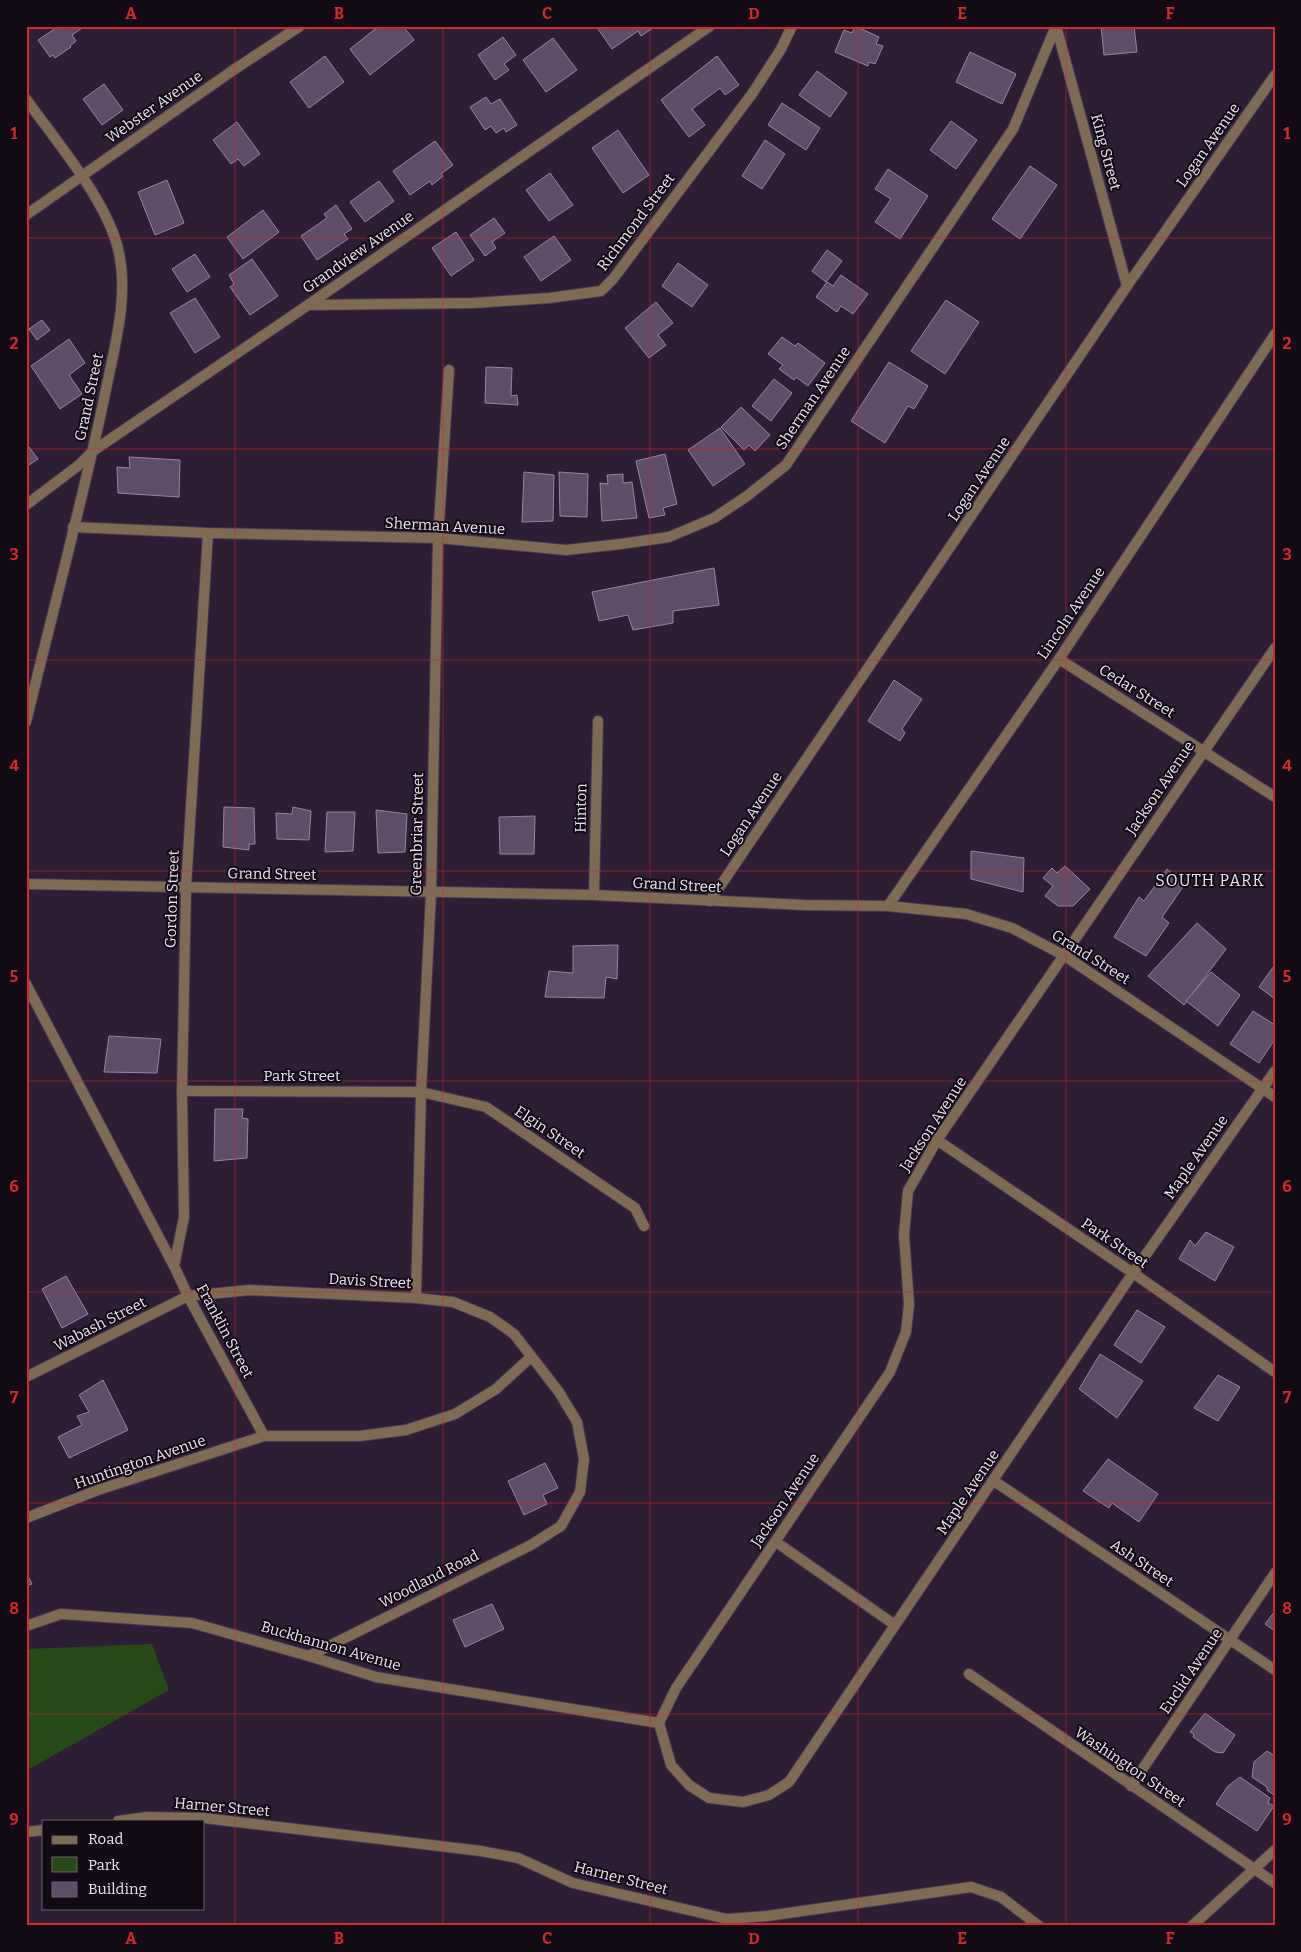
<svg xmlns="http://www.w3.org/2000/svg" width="1301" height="1952" font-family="Bitter,serif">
<rect width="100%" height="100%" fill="#2d1d35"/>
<polygon fill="#264a17" points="152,1644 169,1690 26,1771 26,1649"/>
<g fill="#5e4d68" stroke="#9784a1">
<polygon points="59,26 85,26 72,35 76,41 70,46 71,47 55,58 53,55 50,57 38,40"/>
<polygon points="379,26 403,26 414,40 370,75 350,49"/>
<polygon points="596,26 652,26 653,28 641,36 638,31 612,49"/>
<polygon points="855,26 879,37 876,44 883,46 875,64 869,62 868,66 835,52 844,30 852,33"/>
<polygon points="1101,26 1134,26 1137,52 1104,55"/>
<polygon points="503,37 516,55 504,64 509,70 495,80 478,55"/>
<polygon points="553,38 577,70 546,92 523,60"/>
<polygon points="970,52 1016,74 1002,104 956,82"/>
<polygon points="325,56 344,82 309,108 290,82"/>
<polygon points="717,56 739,85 725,95 720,88 692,109 705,125 689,137 661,100"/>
<polygon points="817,71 847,93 830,117 799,95"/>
<polygon points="104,84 123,110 102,125 83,99"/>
<polygon points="486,97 491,104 500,99 517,125 506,132 504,128 496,133 491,126 485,130 470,107"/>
<polygon points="782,103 820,128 806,150 768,125"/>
<polygon points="951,121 977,140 956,169 930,150"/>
<polygon points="237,122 260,154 244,166 238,159 231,164 213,140"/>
<polygon points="618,130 649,175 623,193 592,148"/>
<polygon points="765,140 785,154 762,189 742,176"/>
<polygon points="435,141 453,165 441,174 443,176 432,185 430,181 410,195 393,171"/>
<polygon points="1030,166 1057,185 1020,239 992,219"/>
<polygon points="888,169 928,196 900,239 875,222 891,199 875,189"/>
<polygon points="550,173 573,205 549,221 526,190"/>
<polygon points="167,180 184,223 155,235 138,192"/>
<polygon points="379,181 394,201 365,222 350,202"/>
<polygon points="336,205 352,229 344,234 348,239 317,260 301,236 327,218 324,214"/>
<polygon points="263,210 279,232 243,259 227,237"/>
<polygon points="494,218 505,233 492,242 496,248 485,256 470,235"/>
<polygon points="456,232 474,260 451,276 432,248"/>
<polygon points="554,236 571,260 541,281 524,257"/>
<polygon points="827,250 842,261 826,282 812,271"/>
<polygon points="195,254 210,277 187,292 172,269"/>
<polygon points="252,259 278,296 250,315 230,287 234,284 229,275"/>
<polygon points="678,263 708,285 692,307 662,286"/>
<polygon points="841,275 868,294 853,314 841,306 837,312 816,297 827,282 833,286"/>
<polygon points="195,298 220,337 195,353 170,313"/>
<polygon points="946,300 979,322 945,374 911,351"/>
<polygon points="656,302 673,323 658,335 666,345 649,358 625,328"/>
<polygon points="42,320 50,330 37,340 29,329"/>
<polygon points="782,337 795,346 798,343 825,363 808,386 796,377 794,380 779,369 783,365 768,354"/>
<polygon points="69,339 85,363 69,375 82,394 60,409 31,366"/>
<polygon points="889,362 928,386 914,409 908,406 885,443 851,421"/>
<polygon points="486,367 512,368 511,396 517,395 518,405 485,403"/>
<polygon points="774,379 792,393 771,421 752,406"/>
<polygon points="741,407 770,435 755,451 749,445 744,450 721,427"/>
<polygon points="720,428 745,464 713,486 688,450"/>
<polygon points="26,443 38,459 26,467"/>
<polygon points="665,454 677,504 663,508 665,515 649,518 636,461"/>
<polygon points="129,457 180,460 179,497 118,493 117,467 130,468"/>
<polygon points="524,472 554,475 553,521 522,522"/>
<polygon points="559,472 588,474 587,517 560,516"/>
<polygon points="623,474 623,483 632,482 637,518 602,521 600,483 608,484 607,475"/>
<polygon points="714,568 719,605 673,611 673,623 633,630 628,615 599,621 592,592"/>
<polygon points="894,680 922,699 902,729 905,733 900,741 868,721"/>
<polygon points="224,807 254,808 255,844 249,844 249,850 223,847"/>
<polygon points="293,807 311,811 309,840 277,839 276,813 292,814"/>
<polygon points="376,810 407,814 405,852 378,853"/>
<polygon points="327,812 355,812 353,851 325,852"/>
<polygon points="535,816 534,854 500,854 499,817"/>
<polygon points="971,851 1024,858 1023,892 971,879"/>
<polygon points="1065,866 1090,889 1073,906 1058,906 1045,896 1053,886 1043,878 1052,868 1057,873"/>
<polygon points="1167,869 1185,884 1162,917 1169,923 1146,956 1114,937 1139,897 1144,901"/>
<polygon points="1197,923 1226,949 1184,1005 1148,976"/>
<polygon points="618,945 617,979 606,977 604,998 545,997 549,971 573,973 573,946"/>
<polygon points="1274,966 1275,967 1275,999 1259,987"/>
<polygon points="1211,972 1240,995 1218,1026 1186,1001"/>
<polygon points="1253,1011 1275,1025 1275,1039 1259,1063 1230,1044"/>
<polygon points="109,1036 161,1039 157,1073 104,1072"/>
<polygon points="215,1109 243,1109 242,1118 248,1119 247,1158 214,1161"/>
<polygon points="1206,1232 1234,1247 1215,1281 1179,1259 1190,1240 1195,1246"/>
<polygon points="66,1276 88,1314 62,1328 42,1289"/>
<polygon points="1137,1310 1165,1327 1141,1363 1114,1345"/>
<polygon points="1100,1354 1143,1381 1117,1418 1079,1389"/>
<polygon points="1218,1375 1240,1387 1218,1421 1194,1408"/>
<polygon points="103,1380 128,1430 69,1458 58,1437 82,1425 77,1416 89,1412 79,1395"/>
<polygon points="1108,1459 1158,1494 1139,1522 1112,1503 1109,1508 1083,1491"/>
<polygon points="545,1463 558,1488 543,1495 547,1504 524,1515 508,1481"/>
<polygon points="26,1572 32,1584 26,1586"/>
<polygon points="492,1604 504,1629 465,1647 453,1620"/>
<polygon points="1275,1611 1275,1631 1265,1624"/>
<polygon points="1205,1713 1235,1735 1223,1753 1215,1752 1193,1737 1194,1734 1190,1732"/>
<polygon points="1267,1751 1275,1756 1275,1796 1267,1790 1267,1787 1252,1777 1254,1762"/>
<polygon points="1240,1777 1270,1798 1268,1803 1274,1806 1257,1831 1216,1804 1228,1786"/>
</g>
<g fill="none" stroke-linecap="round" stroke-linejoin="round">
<defs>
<g id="minor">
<polyline points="1056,26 1127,286"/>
<path d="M 26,99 C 56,141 109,203 119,253 C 129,301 113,352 104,399 C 81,507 52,614 26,722"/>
<polyline points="26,215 232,71 300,26"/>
<polyline points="309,305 474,303 549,298 601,291 613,279 752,94 781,49 792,26"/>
<polyline points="26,505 79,465 93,451 308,305 710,26"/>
<polyline points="73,527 208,533 438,538 566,550 621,544 669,537 714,518 747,496 786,465 1013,129 1056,26"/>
<polyline points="1059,659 1275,797"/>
<polyline points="26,884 594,895 805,905 888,906 966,914 1012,928 1065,956 1275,1097"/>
<polyline points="594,895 598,721"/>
<polyline points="710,901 1127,286 1275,75"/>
<polyline points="888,906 1059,659 1275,334"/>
<polyline points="26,984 174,1266 188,1296 264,1436"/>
<polyline points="182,1091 421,1092 486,1107 635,1208 644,1226"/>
<polyline points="937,1140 1133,1273 1275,1372"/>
<polyline points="174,1266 184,1217 182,1091 186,887 208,533"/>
<polyline points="416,1298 421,1092 431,893 438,538 449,370"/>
<polyline points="26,1377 188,1296 250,1290 416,1298 453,1302 490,1317 514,1334 559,1392 577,1422 584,1459 580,1492 561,1526 531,1545 309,1656"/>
<polyline points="994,1481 1275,1670"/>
<polyline points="26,1518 98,1490 264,1436 359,1436 406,1430 455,1414 496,1389 531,1357"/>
<polyline points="776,1542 895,1625"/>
<polyline points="26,1626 61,1614 192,1623 309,1656 376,1677 659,1723"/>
<polyline points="969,1674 1275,1883"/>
<polyline points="659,1723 676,1688 890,1372 906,1332 909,1304 904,1235 908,1191 937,1140 1275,648"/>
<polyline points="659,1723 671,1765 689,1785 709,1798 743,1802 769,1795 789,1782 1133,1273 1275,1071"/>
<polyline points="1131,1786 1275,1573"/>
<polyline points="118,1821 147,1817 204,1818 481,1851 518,1858 573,1883 727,1919 767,1916 971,1887 1001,1897 1039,1926"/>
<polyline points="26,1832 44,1830"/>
<polyline points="1192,1926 1275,1850"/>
</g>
</defs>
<use href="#minor" stroke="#483950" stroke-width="12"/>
<use href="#minor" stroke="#7f6a54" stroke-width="10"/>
</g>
<path fill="none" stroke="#d62828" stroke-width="1" stroke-opacity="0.55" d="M 235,26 L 235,1926M 443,26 L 443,1926M 650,26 L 650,1926M 858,26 L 858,1926M 1066,26 L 1066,1926M 26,238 L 1275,238M 26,449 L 1275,449M 26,660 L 1275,660M 26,871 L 1275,871M 26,1081 L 1275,1081M 26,1292 L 1275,1292M 26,1503 L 1275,1503M 26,1714 L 1275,1714"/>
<g text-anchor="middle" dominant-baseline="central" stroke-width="4" stroke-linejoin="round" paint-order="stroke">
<g font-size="15" fill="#ede2f3" stroke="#120a15">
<text transform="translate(154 107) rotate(-35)">Webster Avenue</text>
<text transform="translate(1208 145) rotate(-55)">Logan Avenue</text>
<text transform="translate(1106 152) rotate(75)">King Street</text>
<text transform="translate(636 222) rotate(-53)">Richmond Street</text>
<text transform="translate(358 252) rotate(-35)">Grandview Avenue</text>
<text transform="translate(89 397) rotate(-78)">Grand Street</text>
<text transform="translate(813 398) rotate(-56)">Sherman Avenue</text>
<text transform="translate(979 479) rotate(-56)">Logan Avenue</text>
<text transform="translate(445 526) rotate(3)">Sherman Avenue</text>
<text transform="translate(1071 613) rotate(-56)">Lincoln Avenue</text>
<text transform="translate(1137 691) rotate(32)">Cedar Street</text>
<text transform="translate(1160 788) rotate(-56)">Jackson Avenue</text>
<text transform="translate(581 808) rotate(-89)">Hinton</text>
<text transform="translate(751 814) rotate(-56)">Logan Avenue</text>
<text transform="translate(417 834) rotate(-89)">Greenbriar Street</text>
<text transform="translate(272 874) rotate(1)">Grand Street</text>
<text transform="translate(677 885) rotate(3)">Grand Street</text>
<text transform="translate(172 899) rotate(-88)">Gordon Street</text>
<text transform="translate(1091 957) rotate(32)">Grand Street</text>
<text x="302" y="1076">Park Street</text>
<text transform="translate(933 1124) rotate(-57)">Jackson Avenue</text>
<text transform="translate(550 1132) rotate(34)">Elgin Street</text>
<text transform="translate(1196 1157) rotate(-55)">Maple Avenue</text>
<text transform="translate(1115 1243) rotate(34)">Park Street</text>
<text transform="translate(370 1281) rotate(3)">Davis Street</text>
<text transform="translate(100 1324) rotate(-27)">Wabash Street</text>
<text transform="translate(225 1331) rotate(62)">Franklin Street</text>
<text transform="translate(140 1462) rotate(-19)">Huntington Avenue</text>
<text transform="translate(968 1492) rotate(-56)">Maple Avenue</text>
<text transform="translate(785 1500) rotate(-56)">Jackson Avenue</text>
<text transform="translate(1142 1563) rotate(34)">Ash Street</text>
<text transform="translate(429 1579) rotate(-27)">Woodland Road</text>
<text transform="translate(331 1646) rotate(16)">Buckhannon Avenue</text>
<text transform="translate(1191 1671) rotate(-56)">Euclid Avenue</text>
<text transform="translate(1130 1767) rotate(34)">Washington Street</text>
<text transform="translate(222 1807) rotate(5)">Harner Street</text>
<text transform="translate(621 1878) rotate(14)">Harner Street</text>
</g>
<g font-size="16" letter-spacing="1" fill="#ede2f3" stroke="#120a15">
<text x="1210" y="880">SOUTH PARK</text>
</g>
</g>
<rect width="1301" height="1952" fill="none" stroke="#120a15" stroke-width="55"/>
<rect x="42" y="1820" width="162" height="90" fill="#120a15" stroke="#6a606e"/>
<rect x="52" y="1836" width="25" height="8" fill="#7f6a54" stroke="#6a606e"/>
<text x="88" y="1844" font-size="15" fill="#ede2f3">Road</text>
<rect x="52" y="1857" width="25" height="15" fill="#264a17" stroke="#6a606e"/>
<text x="88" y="1870" font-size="15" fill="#ede2f3">Park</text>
<rect x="52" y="1882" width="25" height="15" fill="#5e4d68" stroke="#6a606e"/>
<text x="88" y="1894" font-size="15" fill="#ede2f3">Building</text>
<rect x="28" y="28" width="1246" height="1896" fill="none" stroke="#d62828" stroke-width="2"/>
<g font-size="16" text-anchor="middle" font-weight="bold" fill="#d62828">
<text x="131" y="19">A</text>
<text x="339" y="19">B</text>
<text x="547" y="19">C</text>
<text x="754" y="19">D</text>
<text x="962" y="19">E</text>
<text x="1170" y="19">F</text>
<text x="14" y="139">1</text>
<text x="1287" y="139">1</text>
<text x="14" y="349">2</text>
<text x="1287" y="349">2</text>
<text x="14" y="560">3</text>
<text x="1287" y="560">3</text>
<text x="14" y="771">4</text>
<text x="1287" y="771">4</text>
<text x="14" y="982">5</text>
<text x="1287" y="982">5</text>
<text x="14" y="1192">6</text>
<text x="1287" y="1192">6</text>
<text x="14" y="1403">7</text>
<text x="1287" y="1403">7</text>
<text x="14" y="1614">8</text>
<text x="1287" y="1614">8</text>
<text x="14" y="1825">9</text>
<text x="1287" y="1825">9</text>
<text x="131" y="1944">A</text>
<text x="339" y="1944">B</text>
<text x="547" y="1944">C</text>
<text x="754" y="1944">D</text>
<text x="962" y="1944">E</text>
<text x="1170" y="1944">F</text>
</g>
</svg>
